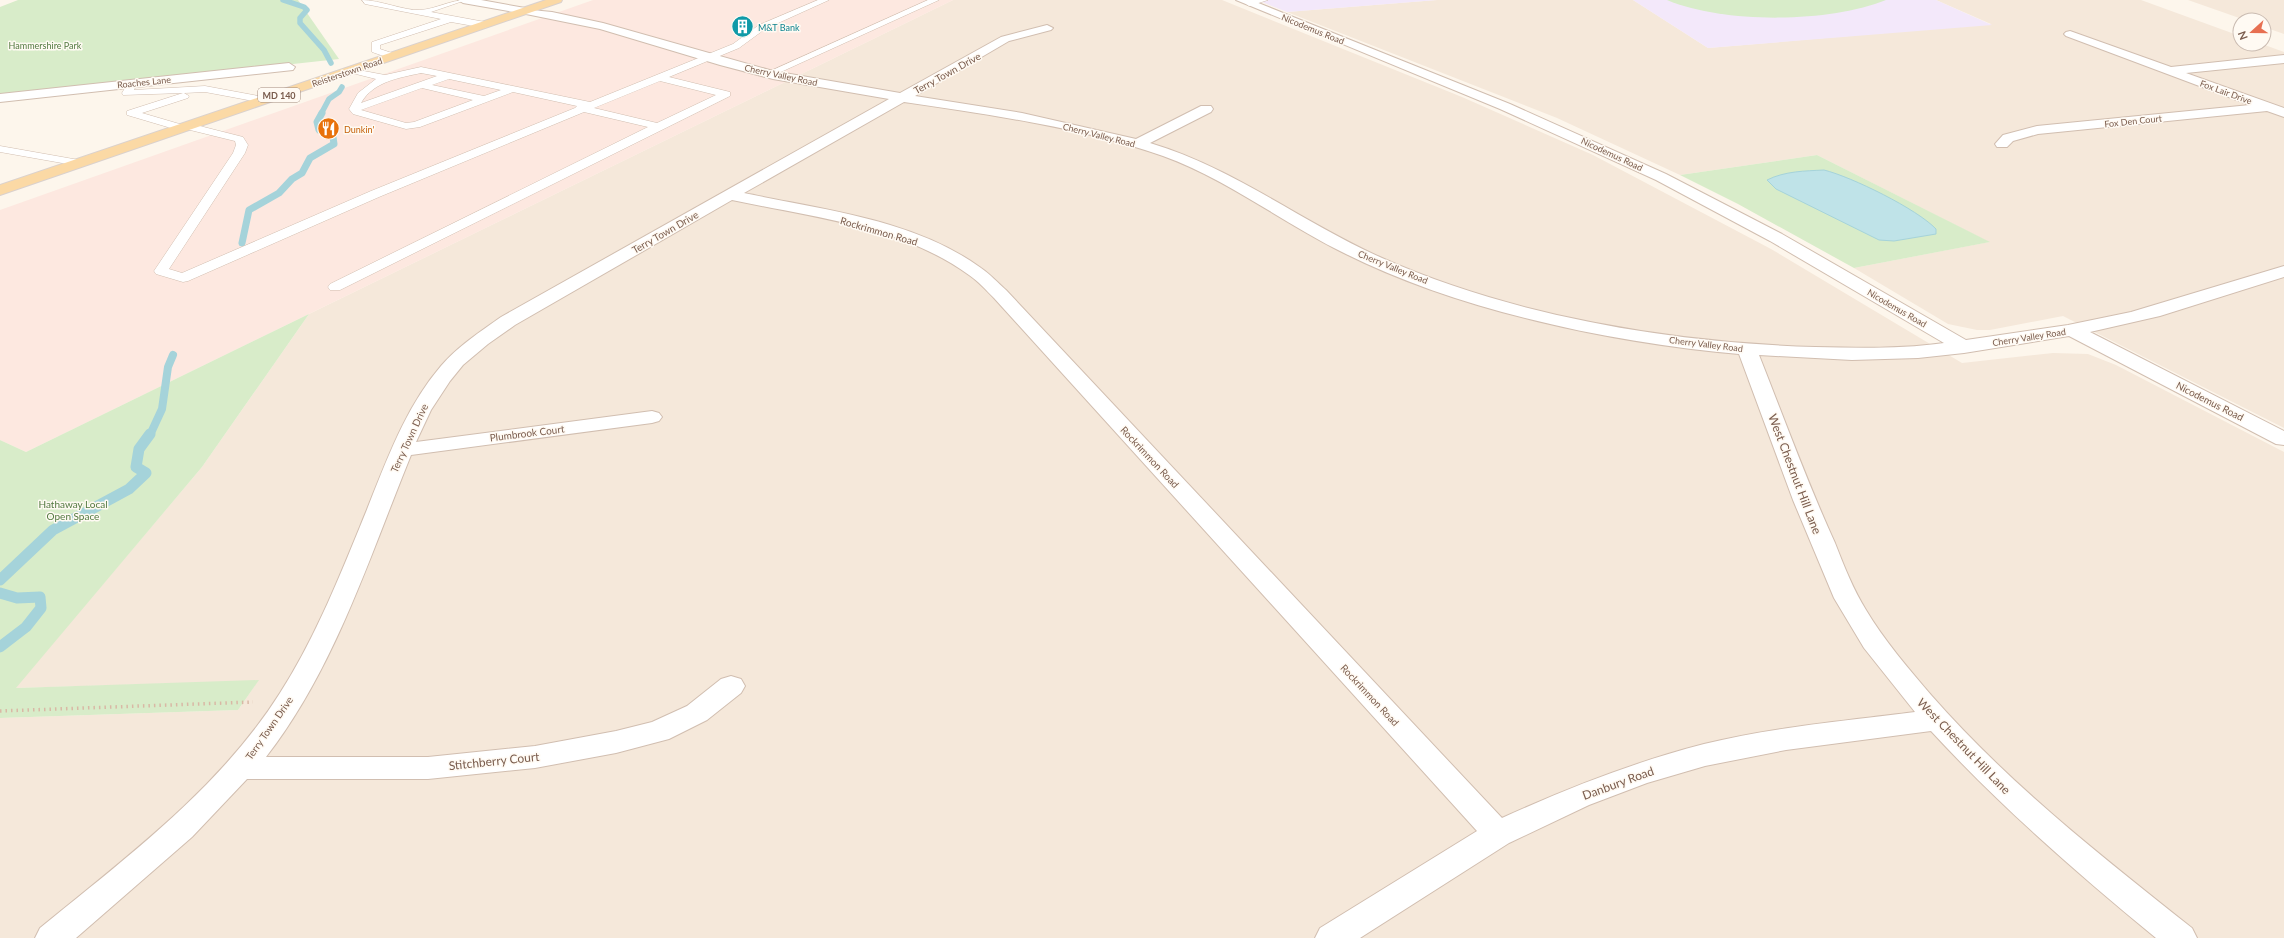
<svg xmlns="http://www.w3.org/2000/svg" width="2284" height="938" font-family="Lato,sans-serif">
<rect width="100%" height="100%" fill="#fdf6ec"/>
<g fill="#f5e8da">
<polygon points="953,0 1222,0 1462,97 1593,155 1771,249 1962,363 2053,353 2088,354 2116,365 2284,452 2284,938 0,938 0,718 238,710 258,681 15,688 202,467 309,314"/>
<polygon points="1437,0 1633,0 1708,48 1991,24 1936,0 2141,0 2240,36 2240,44 2262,44 2284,52 2284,428 2063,316 1990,330 1977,330 1948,324 1854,268 1989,242 1817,155 1680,175 1557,118 1287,12"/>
<polygon points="2188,0 2284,0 2284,34 2264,27 2264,20 2245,20"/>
</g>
<polygon fill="#fde8e0" points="593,0 953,0 26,452 0,440 0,210"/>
<g fill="#f3e8fa">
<polygon points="1257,0 1437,0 1287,12"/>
<polygon points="1633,0 1936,0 1992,25 1708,48"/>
</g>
<g fill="#d8ecc9">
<polygon points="18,0 298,0 339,59 0,96 0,7"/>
<path d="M 1667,0 L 1886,0 C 1829,23 1724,24 1667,0 Z"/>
<polygon points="1817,155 1990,242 1854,268 1738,204 1680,175"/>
<polygon points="309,314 202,467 16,688 259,680 238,710 0,718 0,440 26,452"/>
</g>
<path fill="#bfe3e8" stroke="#a5d3da" d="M 1824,170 C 1852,177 1917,209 1936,229 L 1936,234 L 1894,241 L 1879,240 L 1776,189 L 1767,180 C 1785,171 1805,171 1824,170 Z"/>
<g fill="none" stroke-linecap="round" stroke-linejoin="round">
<g stroke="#a5d3da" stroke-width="5.5">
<polyline points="283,0 304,7 307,10 300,18 300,23 324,50 331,63"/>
<polyline points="321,114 329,99 339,92 342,87"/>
</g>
<polyline stroke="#a5d3da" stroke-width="7" points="242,243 249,210 279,193 292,179 302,173 310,158 334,144 333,137 319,130 317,122 322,113"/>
<polyline stroke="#a5d3da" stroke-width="8" points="150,435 162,409 168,367 173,355"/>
<g stroke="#a5d3da" stroke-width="11">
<polyline points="0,580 53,530 129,489 146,473 136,467 139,449 150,434"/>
<polyline points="0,593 17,598 40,597 41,608 26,627 0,647"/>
</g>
<defs>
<g id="service">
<path d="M 362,0 C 380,0 405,11 420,10 C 436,9 450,0 466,0 L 431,12 L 485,22 L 489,25 L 485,28 L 451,22 L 380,45 L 380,49 L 395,54 L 395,58 L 392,59 L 372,52 L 372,42 L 441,19 L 365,4 Z"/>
<path d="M 818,0 L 829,0 L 765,29 L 739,48 L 669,77 L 730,92 L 730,96 L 340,290 L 330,290 L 328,287 L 330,284 L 648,127 L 584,112 L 379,197 L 188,281 L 183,282 L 156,274 L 154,271 L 233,153 L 236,145 L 235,141 L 186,129 L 181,131 L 127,115 L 127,111 L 183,93 L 123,95 L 122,93 L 129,81 L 135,81 L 137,83 L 134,90 L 205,86 L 264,97 L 269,100 L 264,103 L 205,92 L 184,93 L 189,96 L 188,98 L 142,113 L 183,125 L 188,123 L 243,137 L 248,145 L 245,153 L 169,269 L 182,273 L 371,191 L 575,108 L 577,106 L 513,92 L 420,127 L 406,129 L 353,114 L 349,109 L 358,93 L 376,79 L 348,72 L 348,68 L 385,75 L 421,67 L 590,102 L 733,44 L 759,25 ZM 421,73 L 437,76 L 361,103 C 374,81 399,78 421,73 ZM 449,79 L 501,90 L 484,96 L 432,85 ZM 660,81 L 716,95 L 657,123 L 594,108 ZM 422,88 L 473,100 L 414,122 L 406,123 L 361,110 Z"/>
<polygon points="928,0 939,0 772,76 766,76 764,74"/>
<polygon points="1251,0 1268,0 1249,6 1245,3"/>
<polygon points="0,146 79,160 85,163 79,166 0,152"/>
</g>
<g id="minor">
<path d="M 1236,0 L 1251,0 L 1510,104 L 1666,174 L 1782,234 L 1966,340 L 2068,325 L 2131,312 L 2284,266 L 2284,277 L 2160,316 L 2090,332 L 2284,431 L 2284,445 L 2276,444 L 2069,336 L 1964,353 L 1918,358 L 1852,360 L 1759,355 C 1784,418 1807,482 1835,543 C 1844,566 1853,589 1866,610 C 1884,640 1908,668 1931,695 C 2008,783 2100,855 2192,928 L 2197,938 L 2156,938 C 2077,873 2000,806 1931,731 L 1786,750 L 1705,766 L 1647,783 L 1589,805 L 1509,843 L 1360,938 L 1315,938 L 1320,928 L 1477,831 L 994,298 C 986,290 978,281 969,275 C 902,226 811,217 732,200 L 515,325 L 488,344 L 463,365 L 450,381 L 431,410 L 416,442 L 652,411 L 659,413 L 662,417 L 659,421 L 652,423 L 411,455 C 369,558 335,668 266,757 L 428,757 L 535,746 L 616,731 L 652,722 L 687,706 L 721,679 L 731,676 L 741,679 L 745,686 L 741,693 L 707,720 L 669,739 L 616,753 L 535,768 L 428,779 L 247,779 L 192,837 L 76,938 L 35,938 L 40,928 C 127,857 220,788 280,693 C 316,637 341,573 366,512 C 386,462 405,408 441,366 C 458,346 480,332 501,317 L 889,99 L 773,79 L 720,65 L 600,29 L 521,13 L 519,11 L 521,9 L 552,12 L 603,23 L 773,71 L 900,93 L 1001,37 L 1047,25 L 1053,28 L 1051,30 L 1009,41 L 915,96 L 1022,113 L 1136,139 L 1201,106 L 1211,106 L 1213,109 L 1211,112 L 1150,143 C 1234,168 1303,223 1382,258 C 1512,316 1673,343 1815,347 C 1858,348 1902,349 1944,343 L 1770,241 L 1656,180 L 1500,109 ZM 904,102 C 991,115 1080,127 1163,156 C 1229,180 1284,224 1346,254 C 1460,311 1613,343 1739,354 L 1793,500 L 1834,598 L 1864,648 L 1915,712 C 1844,721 1773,727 1704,744 C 1634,762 1568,788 1502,818 L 1006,290 C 998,283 990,274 981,268 C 914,219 823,210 744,193 Z"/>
<polygon points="2070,31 2171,67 2284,55 2284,63 2186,73 2284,108 2284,117 2267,111 2038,134 2013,141 2007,147 1997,147 1995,144 2003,135 2037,126 2250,105 2066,36 2064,34 2066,32"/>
<polygon points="289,63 295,67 293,70 0,102 0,94"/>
</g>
<polygon id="tertiary" points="458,0 481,0 525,8 531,11 525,14 463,3"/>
<polygon id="primary" points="546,0 562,0 561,2 0,195 0,185"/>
</defs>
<use href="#service" stroke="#d1beb0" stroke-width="1"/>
<use href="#minor" stroke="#d1beb0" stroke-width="2"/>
<use href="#tertiary" stroke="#d1beb0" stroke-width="2"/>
<use href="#primary" stroke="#dad1cd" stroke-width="2"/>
<polyline stroke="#d9b8a5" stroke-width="3.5" stroke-dasharray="1.5 4" stroke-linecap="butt" points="0,711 253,702"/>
<use href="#service" fill="#fff" fill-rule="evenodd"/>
<use href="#minor" fill="#fff" fill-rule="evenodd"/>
<use href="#tertiary" fill="#fff" fill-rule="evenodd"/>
<use href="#primary" fill="#fbd9a5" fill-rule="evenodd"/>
</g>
<defs>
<symbol id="building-disc" viewBox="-11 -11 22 22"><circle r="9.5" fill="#0f9aa8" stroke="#fffaf3"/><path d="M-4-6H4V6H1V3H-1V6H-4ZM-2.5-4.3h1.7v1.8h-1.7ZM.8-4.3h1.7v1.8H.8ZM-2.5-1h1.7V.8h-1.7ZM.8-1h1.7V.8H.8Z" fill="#fff"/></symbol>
<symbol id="restaurant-disc" viewBox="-11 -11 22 22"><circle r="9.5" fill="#e8710a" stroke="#fffaf3"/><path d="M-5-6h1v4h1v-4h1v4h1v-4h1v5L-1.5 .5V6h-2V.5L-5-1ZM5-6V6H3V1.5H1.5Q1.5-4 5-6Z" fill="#fff"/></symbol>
</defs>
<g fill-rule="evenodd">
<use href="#building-disc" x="730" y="14" width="25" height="25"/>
<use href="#restaurant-disc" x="316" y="116" width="25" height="25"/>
</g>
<g text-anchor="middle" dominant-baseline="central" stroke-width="3" stroke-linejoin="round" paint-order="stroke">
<g font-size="9" fill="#0d838f" stroke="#fffaf3" text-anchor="start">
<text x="758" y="27">M&amp;T Bank</text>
</g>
<g font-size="9" fill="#7a5c4d" stroke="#fffaf3">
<text transform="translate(1313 29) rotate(22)">Nicodemus Road</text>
<text transform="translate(347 72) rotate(-19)">Reisterstown Road</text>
<text transform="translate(781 75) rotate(12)">Cherry Valley Road</text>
<text transform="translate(144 82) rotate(-6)">Roaches Lane</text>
<text transform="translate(2226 92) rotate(20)">Fox Lair Drive</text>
<text transform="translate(2133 121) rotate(-6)">Fox Den Court</text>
<text transform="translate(1099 135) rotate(14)">Cherry Valley Road</text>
<text transform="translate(1612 154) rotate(25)">Nicodemus Road</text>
<text transform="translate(1393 267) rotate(22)">Cherry Valley Road</text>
<text transform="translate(1897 308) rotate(30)">Nicodemus Road</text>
<text transform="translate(2029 337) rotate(-9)">Cherry Valley Road</text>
<text transform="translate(1706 344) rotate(7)">Cherry Valley Road</text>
</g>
<g font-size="9" fill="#537a41" stroke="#fffaf3">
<text x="45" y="45">Hammershire Park</text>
</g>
<rect fill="#fffaf3" stroke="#a28b7f" stroke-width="1" x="258" y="88" width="42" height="14" rx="3"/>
<g font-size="9" font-weight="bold" fill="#7a5c4d">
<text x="279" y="95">MD 140</text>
</g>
<g font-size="9" fill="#c56008" stroke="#fffaf3" text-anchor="start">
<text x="344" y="129">Dunkin'</text>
</g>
<g font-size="10" fill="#7a5c4d" stroke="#fffaf3">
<text transform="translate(947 73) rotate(-29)">Terry Town Drive</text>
<text transform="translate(879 231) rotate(16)">Rockrimmon Road</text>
<text transform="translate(665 232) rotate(-30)">Terry Town Drive</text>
<text transform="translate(2210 401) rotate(27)">Nicodemus Road</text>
<text transform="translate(527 433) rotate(-7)">Plumbrook Court</text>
<text transform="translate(409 438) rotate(-65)">Terry Town Drive</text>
<text transform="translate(1150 457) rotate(47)">Rockrimmon Road</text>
<text transform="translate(1370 695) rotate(47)">Rockrimmon Road</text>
<text transform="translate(269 728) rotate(-55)">Terry Town Drive</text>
</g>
<g font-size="10" fill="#537a41" stroke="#fffaf3">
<text x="73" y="504">Hathaway Local<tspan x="73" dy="12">Open Space</tspan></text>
</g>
<g font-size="12" fill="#7a5c4d" stroke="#fffaf3">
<text transform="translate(1795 474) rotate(69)">West Chestnut Hill Lane</text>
<text transform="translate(1964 746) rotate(46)">West Chestnut Hill Lane</text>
<text transform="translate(494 761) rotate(-6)">Stitchberry Court</text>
<text transform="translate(1618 783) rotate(-20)">Danbury Road</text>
</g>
</g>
<g transform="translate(2252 32) rotate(249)"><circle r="19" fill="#fffaf3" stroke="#cabbb1"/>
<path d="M0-3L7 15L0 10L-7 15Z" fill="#e76f51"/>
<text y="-6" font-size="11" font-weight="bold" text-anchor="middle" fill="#7a5c4d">N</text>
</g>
</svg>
